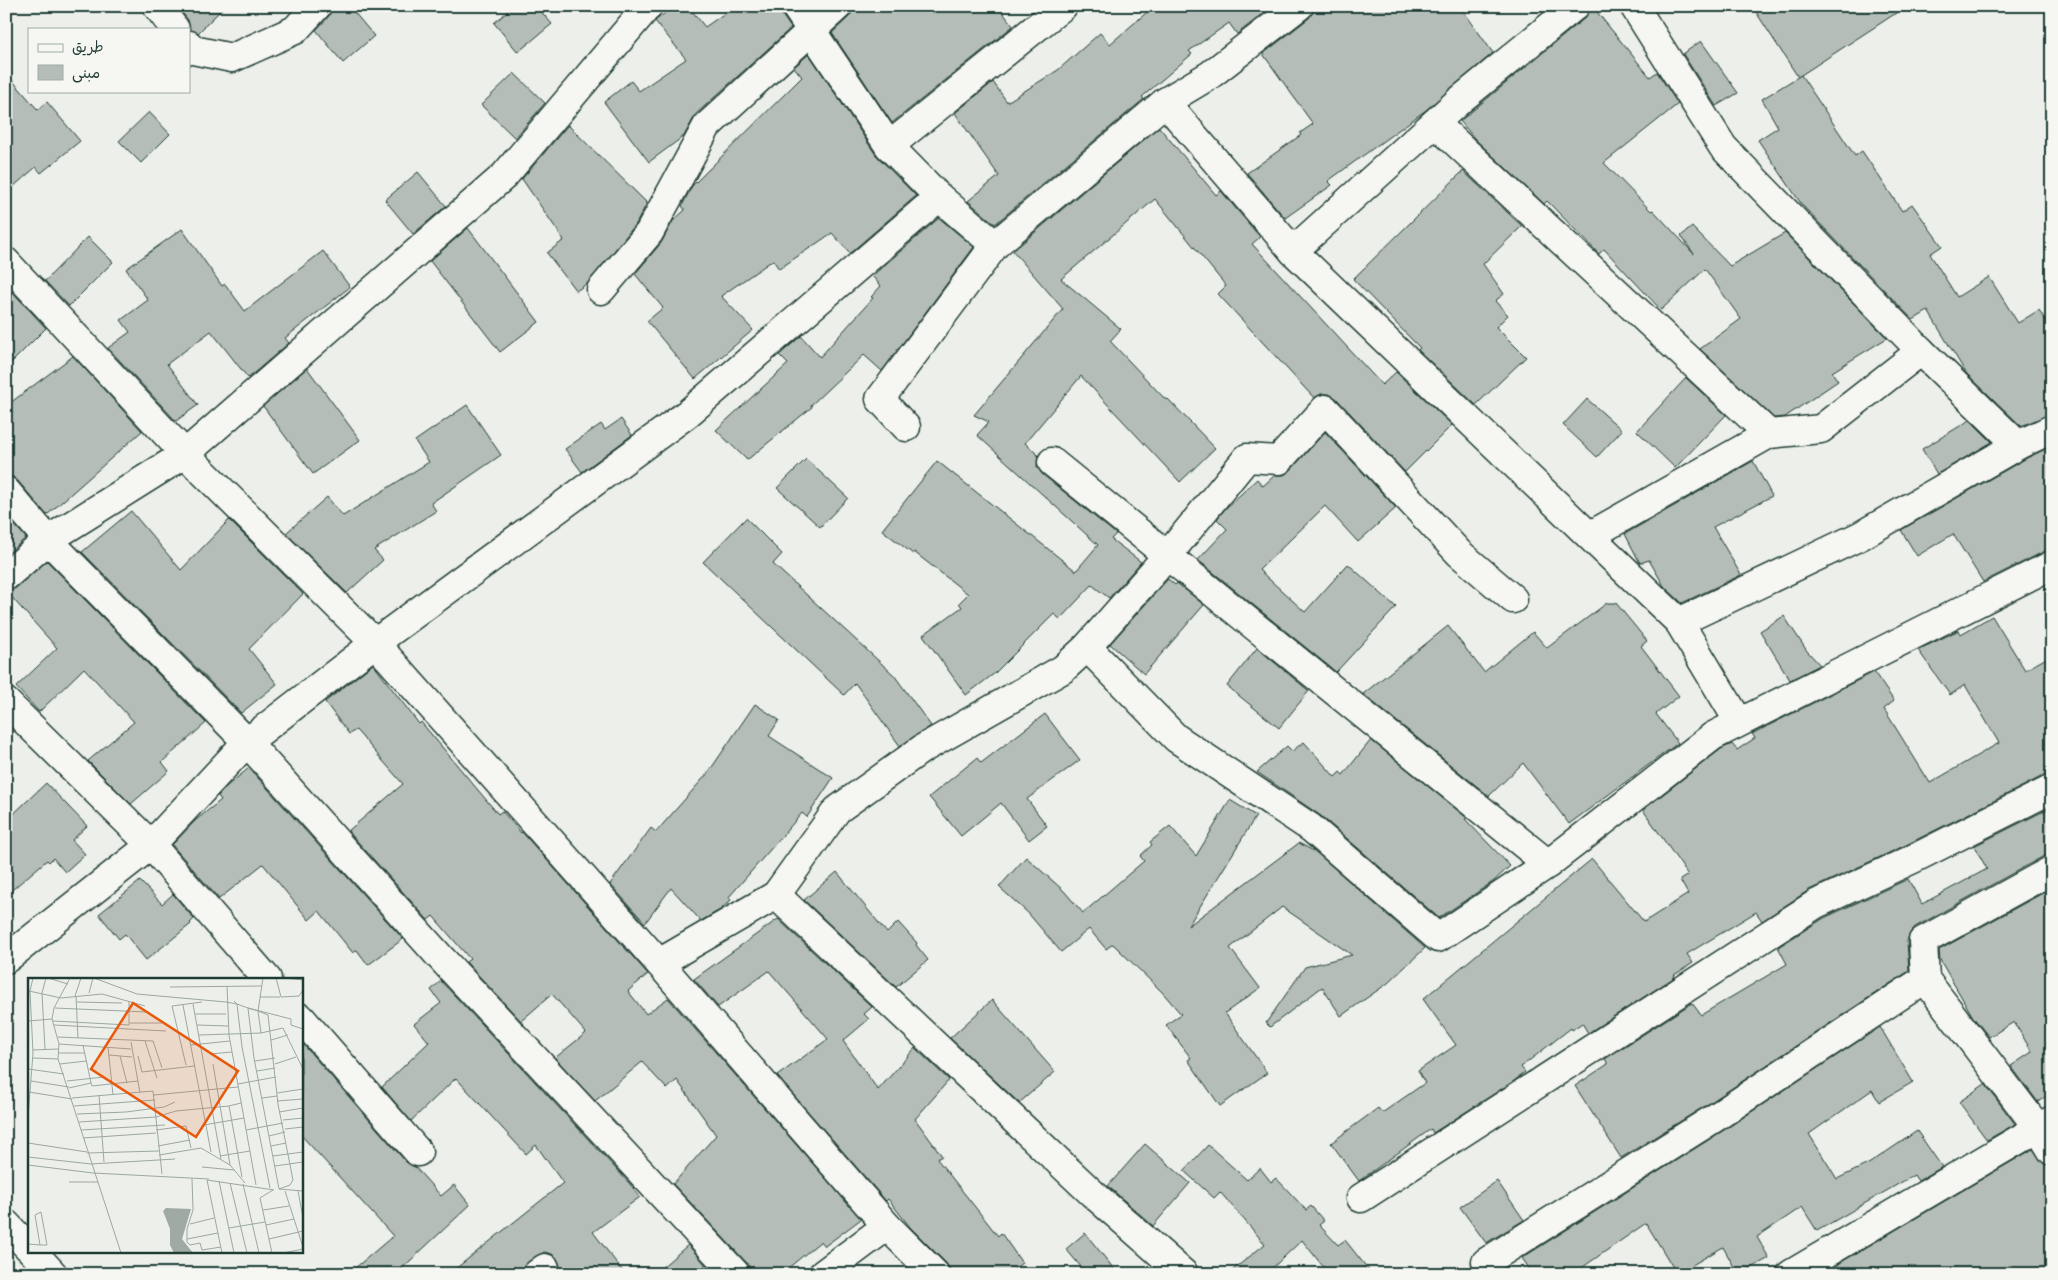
<svg xmlns="http://www.w3.org/2000/svg" width="2058" height="1280" font-family="'Gochi Hand','Playpen Sans Arabic',sans-serif">
<rect width="100%" height="100%" fill="#edefea"/>
<filter id="ink" filterUnits="userSpaceOnUse"><feTurbulence type="fractalNoise" baseFrequency=".02" numOctaves="2"/><feDisplacementMap in="SourceGraphic" scale="10" xChannelSelector="R" yChannelSelector="G"/><feConvolveMatrix kernelMatrix="1 2 1 2 8 2 1 2 1" color-interpolation-filters="sRGB"/></filter>
<g filter="url(#ink)">
<g fill="#b4bdb8" stroke="#1f3d34">
<polygon points="177,6 225,6 198,33 190,30 188,20"/>
<polygon points="332,6 349,6 374,36 343,63 316,30 329,16"/>
<polygon points="514,6 536,6 552,24 518,52 494,23"/>
<polygon points="674,6 688,6 705,27 735,6 780,6 782,15 791,28 696,114 684,136 649,162 604,102 631,81 639,91 686,59 655,21"/>
<polygon points="853,6 998,6 1013,26 892,123 832,33 849,17"/>
<polygon points="1154,6 1273,6 1237,34 1229,23 1189,51 1192,54 1142,97 1144,99 995,224 968,201 999,176 955,113 993,82 1007,102 1058,70 1100,33 1110,44"/>
<polygon points="1314,6 1460,6 1493,53 1426,110 1328,181 1332,185 1285,218 1247,173 1301,135 1300,133 1313,124 1263,54 1309,18 1313,12"/>
<polygon points="1590,6 1592,6 1650,77 1657,72 1678,104 1604,163 1651,211 1653,210 1694,254 1681,236 1692,227 1730,266 1785,233 1887,338 1832,372 1838,381 1785,417 1774,418 1700,349 1741,319 1705,269 1661,310 1604,249 1599,254 1547,201 1544,204 1475,139 1460,121 1585,18 1589,12"/>
<polygon points="1752,6 1907,6 1798,77"/>
<polygon points="1701,41 1738,93 1716,106 1683,54"/>
<polygon points="809,54 876,155 916,196 850,253 832,233 779,269 773,260 721,296 753,330 695,379 647,321 663,308 635,274 661,243 673,221 685,210 682,206 692,186 802,77 794,67"/>
<polygon points="6,73 38,110 47,102 80,141 41,173 36,167 6,193"/>
<polygon points="514,73 545,103 515,138 481,105"/>
<polygon points="1801,75 1855,156 1862,151 1902,211 1912,204 1942,246 1930,254 1957,297 1989,277 2018,323 2039,310 2052,330 2052,414 2021,426 1966,373 1928,311 1913,320 1802,205 1758,140 1778,127 1762,99"/>
<polygon points="149,112 170,134 141,163 119,141"/>
<polygon points="568,125 647,203 636,224 588,283 576,291 547,253 564,240 522,179"/>
<polygon points="1159,127 1216,195 1221,191 1260,237 1252,244 1382,385 1396,372 1452,425 1405,472 1336,398 1329,394 1321,394 1314,398 1218,294 1226,286 1155,199 1061,279 1121,329 1110,341 1166,400 1168,399 1215,448 1180,482 1081,376 1025,443 1038,455 1037,467 1042,474 1116,534 1111,539 1141,562 1109,598 1092,585 1060,619 1054,614 995,673 966,695 923,635 962,607 959,603 968,594 914,552 913,554 882,530 937,461 1076,571 1098,545 977,435 989,422 974,415 1063,309 1013,251"/>
<polygon points="1463,171 1522,226 1483,264 1504,294 1495,301 1508,315 1496,327 1526,357 1476,405 1418,350 1420,348 1353,279"/>
<polygon points="418,172 446,206 413,234 385,200"/>
<polygon points="939,218 974,247 882,371 864,355 811,405 812,407 747,460 716,430 788,364 779,355 801,336 820,357 873,298 871,297 881,286 872,276"/>
<polygon points="468,228 539,322 500,352 430,261"/>
<polygon points="182,229 222,286 225,284 245,311 323,251 350,287 285,338 289,343 248,378 211,331 167,364 198,405 176,421 108,348 130,332 121,320 148,300 126,269"/>
<polygon points="88,237 113,262 69,306 45,281"/>
<polygon points="6,285 46,328 6,368"/>
<polygon points="73,356 142,431 47,515 18,481 12,476 6,476 6,406"/>
<polygon points="307,368 360,440 313,474 263,406"/>
<polygon points="1686,378 1726,415 1675,468 1637,431"/>
<polygon points="1587,399 1622,430 1597,457 1563,425"/>
<polygon points="467,405 501,455 431,503 436,511 374,550 383,560 347,593 286,533 327,497 343,516 429,462 415,441"/>
<polygon points="621,419 632,435 582,472 565,449 601,424 605,430"/>
<polygon points="1970,420 1992,442 1937,474 1922,449"/>
<polygon points="1325,432 1396,508 1358,542 1325,506 1259,570 1305,612 1348,564 1396,607 1336,672 1198,560 1227,529 1217,519 1225,509 1257,479 1263,486 1275,475 1284,475 1290,471"/>
<polygon points="2052,446 2052,550 2045,551 1983,582 1953,534 1917,556 1901,530 2025,459"/>
<polygon points="806,459 848,498 820,527 777,488"/>
<polygon points="1753,461 1772,496 1713,527 1741,575 1682,603 1664,586 1649,560 1640,563 1625,534"/>
<polygon points="131,511 181,570 229,520 303,594 249,649 277,684 241,713 82,552"/>
<polygon points="6,515 26,538 6,555"/>
<polygon points="746,518 782,554 773,564 894,675 931,726 900,746 855,683 844,695 703,562"/>
<polygon points="47,561 206,723 162,762 169,771 131,804 88,761 134,722 84,668 39,712 16,687 57,648 6,591 16,588"/>
<polygon points="1168,579 1175,585 1177,583 1204,605 1144,674 1110,644"/>
<polygon points="1607,603 1616,603 1647,641 1641,646 1679,696 1656,714 1678,743 1569,824 1523,763 1489,796 1363,694 1448,626 1484,672 1533,632 1547,648"/>
<polygon points="1784,616 1807,651 1820,665 1790,680 1760,631"/>
<polygon points="1992,616 2025,670 2052,655 2052,774 2045,775 1908,844 1809,890 1762,921 1756,912 1687,954 1693,963 1674,975 1675,977 1588,1033 1582,1023 1572,1030 1571,1028 1521,1067 1525,1072 1514,1081 1433,1133 1431,1129 1359,1181 1331,1143 1378,1108 1382,1113 1425,1083 1418,1071 1456,1045 1423,999 1592,859 1644,922 1688,894 1680,880 1688,875 1643,810 1721,749 1732,744 1737,750 1755,738 1752,734 1874,672 1894,701 1884,709 1930,783 1999,743 1965,685 1950,695 1918,650 1959,630 1961,634"/>
<polygon points="1257,648 1309,691 1279,728 1227,686"/>
<polygon points="373,664 419,724 421,722 498,814 502,811 521,833 522,832 648,974 628,991 646,1014 668,998 861,1219 825,1246 821,1241 781,1274 751,1274 747,1263 673,1184 716,1135 677,1080 667,1089 642,1062 595,1101 555,1058 586,1033 552,994 521,1021 466,962 470,959 433,916 428,920 348,831 403,784 356,730 349,734 325,702"/>
<polygon points="755,704 779,720 769,736 833,778 807,817 802,813 729,897 731,900 720,910 701,921 671,888 645,923 610,884 651,828 656,832 708,773"/>
<polygon points="1045,714 1080,760 1027,799 1047,826 1029,840 1001,803 961,836 929,797 977,758 981,763"/>
<polygon points="1371,740 1467,818 1465,819 1510,866 1494,881 1439,918 1321,816 1257,772 1287,746 1292,751 1304,742 1335,777 1340,772 1343,775"/>
<polygon points="249,768 403,939 368,965 357,950 353,953 319,911 309,920 263,864 219,899 172,845 196,820 221,800 218,796 227,786"/>
<polygon points="46,783 87,826 72,840 85,854 65,872 53,858 49,862 47,860 6,895 6,821"/>
<polygon points="1230,800 1256,816 1188,926 1299,843 1317,853 1425,948 1388,983 1341,1016 1322,987 1270,1027 1266,1023 1305,967 1352,955 1282,907 1230,948 1260,988 1225,1013 1267,1073 1220,1106 1188,1060 1191,1058 1166,1025 1181,1014 1163,993 1113,944 1106,949 1089,929 1061,952 1028,913 999,887 1026,857 1064,891 1083,913 1144,861 1140,856 1152,845 1150,842 1170,826 1196,856"/>
<polygon points="2052,807 2052,854 2044,856 1915,927 1910,933 1907,941 1909,971 1705,1106 1621,1158 1575,1086 1608,1064 1605,1059 1692,1003 1701,1015 1787,964 1778,947 1824,918 1908,879 1922,904 1987,869 1974,846"/>
<polygon points="837,872 887,933 898,922 917,943 916,945 928,960 896,987 804,900"/>
<polygon points="140,881 162,904 173,894 194,919 190,923 191,924 146,960 125,934 119,939 99,914"/>
<polygon points="2052,888 2052,1092 2038,1102 2011,1066 2032,1052 2014,1022 1989,1037 1973,1017 1940,960 1939,950"/>
<polygon points="778,919 872,1007 864,1014 869,1019 843,1041 878,1090 915,1048 949,1080 915,1119 942,1156 937,1159 998,1236 1001,1233 1022,1263 1007,1274 953,1274 946,1263 910,1227 888,1199 886,1201 777,1076 828,1039 769,971 718,1007 694,979"/>
<polygon points="441,981 630,1184 640,1197 593,1232 625,1274 559,1274 560,1266 557,1258 552,1254 544,1252 528,1262 520,1274 449,1274 563,1183 536,1145 526,1154 456,1078 411,1121 382,1087 429,1042 414,1024 441,1003 431,990"/>
<polygon points="992,1000 1055,1072 1019,1103 950,1038"/>
<polygon points="1880,1027 1913,1082 1879,1102 1872,1090 1809,1134 1837,1179 1870,1163 1917,1131 1942,1167 1918,1181 1914,1175 1817,1231 1802,1207 1757,1237 1769,1258 1741,1274 1738,1274 1723,1247 1677,1274 1646,1223 1573,1274 1533,1274 1522,1258 1721,1132"/>
<polygon points="301,1042 406,1162 415,1167 441,1196 454,1185 470,1205 396,1274 348,1274 393,1236 301,1135"/>
<polygon points="1985,1084 2015,1124 1987,1140 1959,1102"/>
<polygon points="1145,1144 1190,1183 1153,1226 1108,1186"/>
<polygon points="1208,1145 1247,1180 1260,1168 1271,1182 1276,1178 1306,1210 1311,1206 1324,1221 1319,1225 1338,1245 1345,1240 1372,1274 1329,1274 1302,1240 1266,1274 1228,1274 1265,1244 1220,1192 1214,1198 1184,1171"/>
<polygon points="2033,1149 2044,1164 2052,1167 2052,1274 1826,1274 1843,1261"/>
<polygon points="1497,1181 1524,1220 1486,1243 1460,1207"/>
<polygon points="1085,1233 1118,1274 1087,1274 1066,1249"/>
<polygon points="688,1245 714,1274 654,1274"/>
</g>
<g fill="none" stroke-linecap="round" stroke-linejoin="round">
<defs>
<g id="minor">
<polyline points="157,6 175,29"/>
<polyline points="795,6 889,146 939,197 995,245 1165,102 1210,75 1299,6"/>
<polyline points="1634,6 1723,147 1921,351 2018,445"/>
<polyline points="189,45 193,50 232,58 295,30 317,6"/>
<polyline points="1165,102 1293,251 1679,622 1739,722"/>
<polyline points="1435,123 1769,434"/>
<polyline points="889,146 1063,6"/>
<polyline points="1293,251 1460,100 1575,6"/>
<polyline points="6,262 185,454 375,643 659,963 887,1226 935,1274"/>
<polyline points="601,290 649,233 707,126 838,6"/>
<polyline points="906,427 880,399 995,245"/>
<polyline points="1052,462 1548,864"/>
<polyline points="6,491 48,540 247,742 441,958 736,1274"/>
<polyline points="1591,535 1769,434 1821,429 1921,351"/>
<polyline points="6,576 48,540 185,454 504,176 648,6"/>
<polyline points="1679,622 1860,536 2018,445 2052,429"/>
<polyline points="1087,647 1176,738 1311,828 1438,938 1548,864 1713,736 2052,565"/>
<polyline points="6,702 151,845 267,979"/>
<polyline points="2052,870 1923,941 1925,979 2038,1128 2052,1151"/>
<polyline points="776,895 1092,1193 1184,1274"/>
<polyline points="6,959 151,845 247,742 375,643 687,414 939,197"/>
<polyline points="659,963 776,895 837,810 922,749 1063,669 1087,647 1167,556 1247,458 1279,460 1325,409 1459,553 1513,599"/>
<polyline points="301,1018 418,1152"/>
<polyline points="1361,1198 1816,904 1915,858 2052,789"/>
<polyline points="6,1224 29,1248"/>
<polyline points="32,1251 53,1274"/>
<polyline points="1486,1262 1713,1119 1925,979"/>
<polyline points="537,1274 545,1268"/>
<polyline points="823,1274 887,1226"/>
<polyline points="1791,1274 2052,1120"/>
</g>
</defs>
<use href="#minor" stroke="#1f3d34" stroke-width="31"/>
<use href="#minor" stroke="#f6f6f2" stroke-width="28"/>
</g>
</g>
<g transform="translate(28 978)">
<rect width="275" height="275" fill="#edefea"/>
<path d="M 138,230 L 163,231 L 154,261 L 165,275 L 146,275 L 142,267 L 142,251 L 135,233 Z" fill="#9faaa4"/>
<path fill="none" stroke="#9ba8a1" stroke-width="1" d="M 20,0 L 40,6M 42,0 L 26,30 L 24,41 L 31,66 L 30,81 L 93,275M 66,0 L 109,16 L 198,24 L 209,26 L 220,30 L 230,33 L 240,37 L 250,126 L 265,202 L 262,207 L 251,211 L 226,80 L 220,30 L 263,41 L 263,47 L 275,51M 248,0 L 253,19 L 271,18 L 275,12M 256,0 L 275,2M 199,8 L 201,57 L 228,207M 142,9 L 234,8M 1,13 L 33,20 L 74,16 L 117,28M 61,15 L 65,0M 47,18 L 53,0M 48,18 L 50,60M 232,19 L 252,19M 206,23 L 209,26 L 214,69 L 242,210M 49,24 L 94,25M 165,26 L 193,181M 155,27 L 183,174M 27,30 L 119,34M 167,36 L 198,36M 0,43 L 24,41M 25,43 L 101,47 L 101,23M 102,45 L 134,45M 26,47 L 138,53M 169,47 L 200,48M 233,55 L 255,50 L 275,91M 171,57 L 233,55 L 230,33 L 235,0M 30,59 L 125,63 L 134,90M 243,62 L 260,57M 117,63 L 129,100M 103,64 L 112,115M 31,66 L 103,71M 55,67 L 63,105M 163,67 L 202,63M 80,69 L 85,117M 17,71 L 14,15 L 18,0M 5,72 L 30,71M 30,75 L 57,75M 182,76 L 204,74M 81,77 L 104,79M 92,78 L 99,105M 110,78 L 114,94 L 166,88M 5,80 L 30,81M 227,83 L 247,80M 32,86 L 58,83M 185,86 L 202,187M 247,86 L 268,79M 158,87 L 144,28 L 174,24M 0,91 L 36,96M 229,93 L 247,90M 3,103 L 41,109M 39,103 L 76,99M 210,106 L 248,99M 41,110 L 63,105 L 64,108 L 110,103M 1,114 L 44,121M 249,115 L 275,111M 71,117 L 76,184M 126,117 L 210,109M 44,120 L 125,113 L 134,196M 234,120 L 249,118M 249,123 L 275,121M 213,125 L 201,128 L 214,199M 46,128 L 127,122M 251,134 L 275,130M 49,136 L 98,134 L 136,129 L 147,124M 0,139 L 5,75 L 2,13 L 5,0M 255,142 L 275,140M 51,144 L 128,139 L 148,133 L 201,128M 176,147 L 216,140M 257,151 L 275,149M 53,152 L 137,147M 128,152 L 158,148 L 163,170M 218,152 L 255,145M 241,158 L 257,154M 55,160 L 128,155M 0,165 L 59,174M 130,168 L 162,162M 243,168 L 258,165M 59,175 L 131,173M 131,177 L 173,170 L 202,187 L 217,205M 192,178 L 222,173M 245,178 L 275,174M 0,179 L 63,186 L 147,181M 0,187 L 65,195 L 181,201M 247,188 L 275,184M 174,189 L 206,192M 164,201 L 165,232 L 159,251 L 159,264 L 162,267 L 172,265 L 174,272 L 193,269M 191,203 L 206,275M 41,204 L 70,204M 202,205 L 219,275M 215,206 L 231,275M 251,211 L 275,213M 257,213 L 275,269M 270,213 L 275,240M 235,232 L 261,228M 162,246 L 186,240M 238,247 L 266,241M 201,250 L 237,244M 159,261 L 190,255M 241,261 L 275,253M 0,266 L 12,267 L 19,267 L 13,234 L 7,237 L 12,267M 194,275 L 179,202 L 246,212M 244,275 L 232,220 L 245,212M 255,275 L 275,271"/>
<path fill="#e8590c" fill-opacity="0.15" stroke="#e8590c" stroke-width="2.5" d="M 105,25 L 210,93 L 168,159 L 63,91 Z"/>
<rect width="275" height="275" fill="none" stroke="#1f3d34" stroke-width="2.5"/>
</g>
<rect width="2058" height="1280" fill="none" stroke="#f6f6f2" stroke-width="25"/>
<rect x="12" y="12" width="2033" height="1255" fill="none" stroke="#1f3d34" stroke-width="2" filter="url(#ink)"/>
<rect x="28" y="28" width="162" height="65" fill="#f6f6f2" stroke="#a0aca6"/>
<rect x="38" y="44" width="25" height="8" fill="#f6f6f2" stroke="#a0aca6"/>
<text x="72" y="52" font-size="15" fill="#1f3d34">طريق</text>
<rect x="38" y="65" width="25" height="15" fill="#b4bdb8" stroke="#a0aca6"/>
<text x="72" y="78" font-size="15" fill="#1f3d34">مبنى</text>
</svg>
